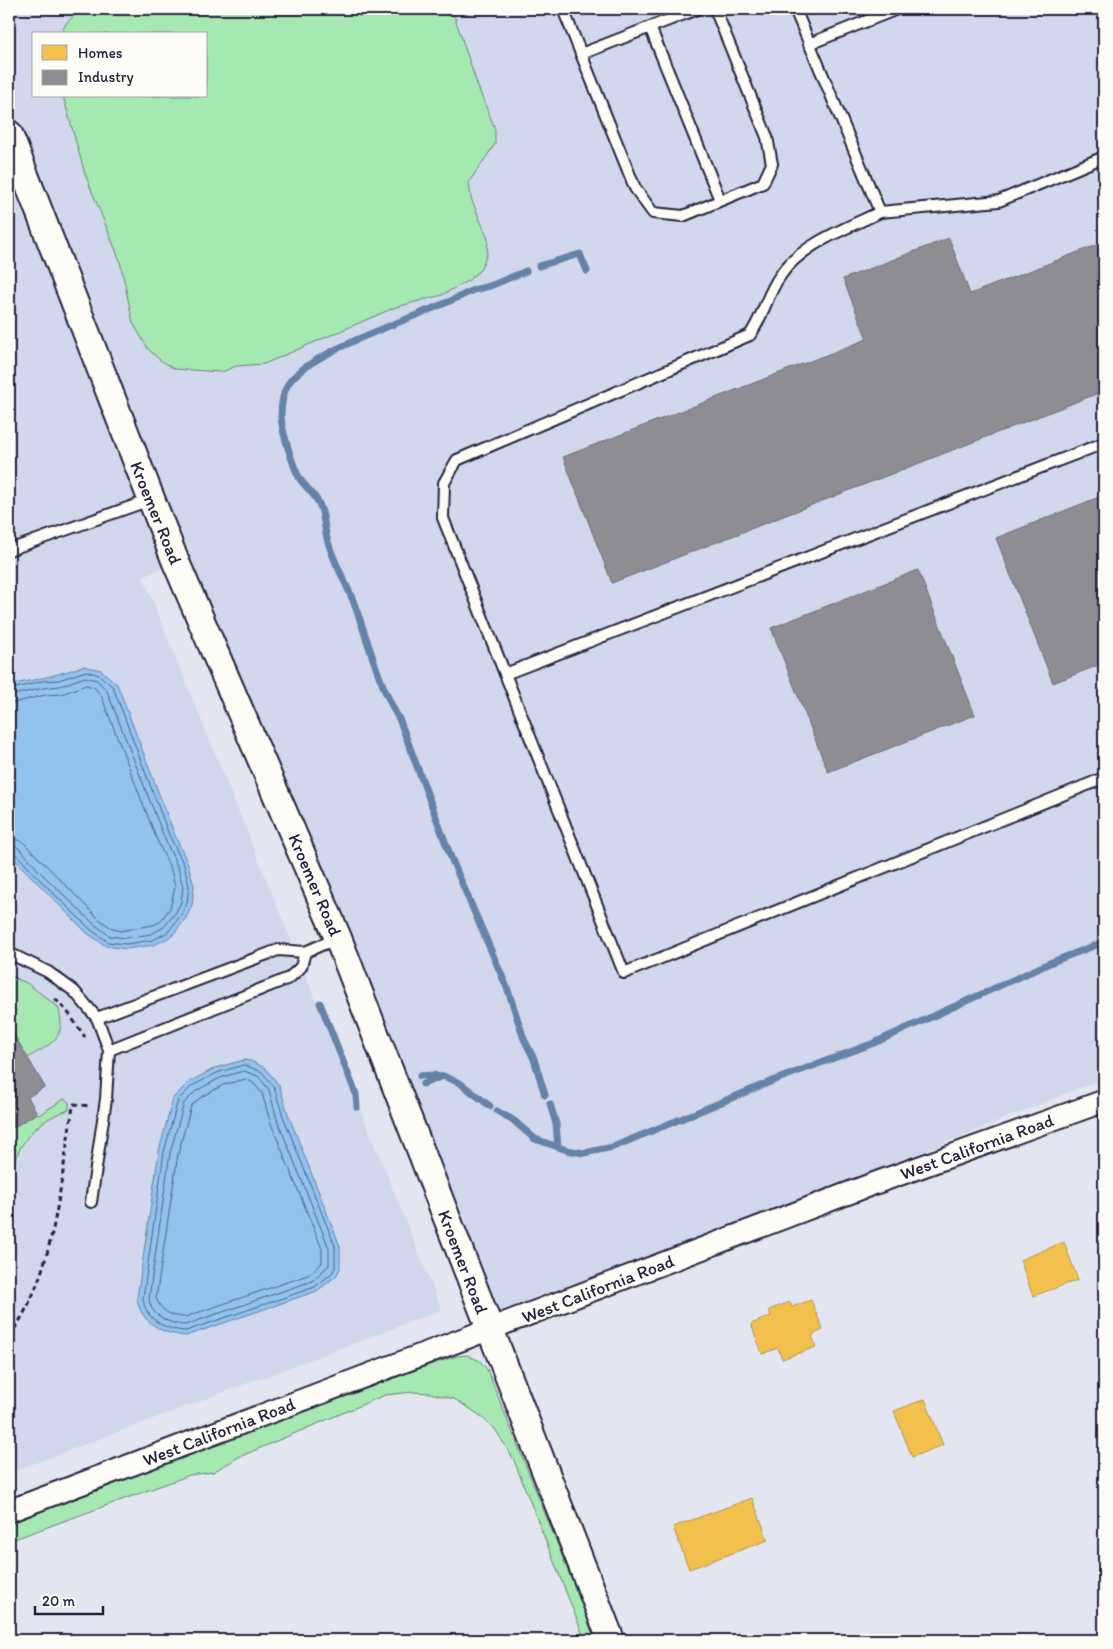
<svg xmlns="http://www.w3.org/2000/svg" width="1113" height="1649" font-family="Itim,sans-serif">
<rect width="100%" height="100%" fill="#e3e6f1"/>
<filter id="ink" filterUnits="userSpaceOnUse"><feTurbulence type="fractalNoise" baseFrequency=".02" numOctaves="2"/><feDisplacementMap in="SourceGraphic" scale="10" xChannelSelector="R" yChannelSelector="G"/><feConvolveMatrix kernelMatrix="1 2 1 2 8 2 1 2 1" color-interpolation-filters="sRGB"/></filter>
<g filter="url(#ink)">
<path fill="#d1d7ed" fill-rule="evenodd" d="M 9,9 L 1104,9 L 1104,1078 L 490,1330 L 174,561 L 143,577 L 442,1310 L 9,1473 ZM 34,34 L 206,34 L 206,96 L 34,96 Z"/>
<g fill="#a5e8b2" stroke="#648576">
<path d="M 85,9 L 452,9 L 478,87 L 495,129 L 495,144 L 469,182 L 471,198 L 488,239 L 487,254 L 481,269 L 469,280 L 442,295 L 396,307 L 264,364 L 236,366 L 222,372 L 175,369 L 160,360 L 148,349 L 133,323 L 120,261 L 85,174 L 63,96 L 206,96 L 206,34 L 61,34 C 65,21 74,15 85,9 Z"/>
<path d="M 9,976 L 27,983 L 58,1007 C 68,1038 51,1044 27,1058 L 9,1026 Z"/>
<path d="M 64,1099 L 69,1102 L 69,1110 C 32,1121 13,1149 9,1186 L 9,1130 L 37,1113 L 39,1115 Z"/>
<polygon points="467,1355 480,1361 487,1369 596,1640 585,1640 513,1458 495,1429 478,1414 454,1399 430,1393 413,1392 385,1395 239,1457 213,1472 190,1475 9,1541 9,1524 432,1364 457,1356"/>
</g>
<g fill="#91c3ed" stroke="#6583a6">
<path d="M 83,666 L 101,670 L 117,684 L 174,833 L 188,864 L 194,886 L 192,905 L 186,918 L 172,936 L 154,945 L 126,949 L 106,946 L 87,933 L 9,854 L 9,685 C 34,680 59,675 83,666 Z"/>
<path d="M 244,1060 L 251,1061 L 265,1068 L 279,1085 L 288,1114 L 340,1246 L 340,1269 L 336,1276 L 317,1291 L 186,1336 C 163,1334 140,1323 137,1298 L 159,1151 L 173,1098 L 189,1082 L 215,1068 Z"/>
</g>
<g fill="#f2c14e" stroke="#b49148">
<polygon points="1064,1242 1078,1280 1033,1296 1020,1260"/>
<polygon points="811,1300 823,1330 812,1335 816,1347 782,1359 778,1348 762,1354 751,1324 771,1316 769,1310 790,1302 792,1307"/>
<polygon points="925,1399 943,1445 912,1457 894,1411"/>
<polygon points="752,1498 768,1540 689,1569 673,1527"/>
</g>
<g fill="#8d8d92" stroke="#6d6d78">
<polygon points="949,238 970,294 1104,242 1104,391 612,583 563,457 867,339 843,279"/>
<polygon points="1104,495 1104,663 1053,683 996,538"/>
<polygon points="918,570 975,715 828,772 771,628"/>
<polygon points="9,1026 45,1087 28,1097 37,1113 9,1130"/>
</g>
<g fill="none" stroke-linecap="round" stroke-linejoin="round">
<g stroke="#4e6282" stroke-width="1">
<polyline points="9,690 42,681 59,680 86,671 99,675 113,687 169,835 184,865 189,886 187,903 181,915 168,932 153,940 126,944 108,942 90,929 35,875 19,857 9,850"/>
<polyline points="9,696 43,688 60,686 85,677 97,680 107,691 164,837 178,868 183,887 181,902 176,912 164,927 151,934 125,938 110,936 94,924 39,871 23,852 16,846 9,844"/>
<polyline points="9,704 45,695 62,694 86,685 94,687 101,695 157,840 171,870 175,887 170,908 160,922 153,925 120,931 110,927 99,919 23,842 9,837"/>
<path d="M 244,1065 L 262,1072 L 274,1087 L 283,1116 L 335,1246 L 335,1268 L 332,1273 L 315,1287 L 186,1331 C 166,1330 145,1320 143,1298 L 164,1152 L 178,1100 L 192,1086 L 217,1073 Z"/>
<path d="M 244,1071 L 258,1076 L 269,1090 L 277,1119 L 329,1248 L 329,1265 L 312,1281 L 185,1325 C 170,1324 150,1316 149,1298 L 170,1153 L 184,1103 L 196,1091 L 220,1078 Z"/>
<path d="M 247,1079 L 253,1083 L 262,1093 L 270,1121 L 322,1249 L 322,1263 L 308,1275 L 185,1317 C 171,1317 161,1311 156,1298 L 178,1154 L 191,1106 L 200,1098 L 223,1085 Z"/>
</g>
<g stroke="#6583a6" stroke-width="7">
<polyline points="539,266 580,254 587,271"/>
<path d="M 526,271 L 490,286 L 473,290 C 431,314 311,348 288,384 C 283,393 281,407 281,417 C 282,431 293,467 300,479 C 306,488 316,495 320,506 C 325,518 324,530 328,542 C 334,562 344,579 352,598 C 369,641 376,679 400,721 L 452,860 L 508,990 L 524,1039 L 534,1059 L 545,1095"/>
<polyline points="320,1003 356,1094 357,1107"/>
<polyline points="420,1076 434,1075 439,1077"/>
<polyline points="423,1084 443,1076 460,1083 490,1106"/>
<polyline points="550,1104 556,1124 558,1147"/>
<polyline points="497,1111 513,1120 535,1139 567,1150 584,1153 613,1147 775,1080 874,1043 1052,962 1104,942"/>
</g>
<defs>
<g id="service">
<polyline points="563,9 635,188 653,213 683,216 763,183 772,164 767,137 715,9"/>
<path d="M 795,9 L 880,212 C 846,229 801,244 780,276 C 767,294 763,317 750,335 L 457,460 L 444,483 L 443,518 L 624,973 L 1104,778"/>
<polyline points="650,27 720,200"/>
<polyline points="809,44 897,9"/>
<polyline points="581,54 697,9"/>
<polyline points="880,212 999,201 1104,157"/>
<polyline points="9,550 150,500"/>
<polyline points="505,674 1104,443"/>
<polyline points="9,953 48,972 74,991 97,1018 109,1050 106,1099 91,1202"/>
<polyline points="97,1018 278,950 305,952 338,938"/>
<polyline points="109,1050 289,978 301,967 305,952"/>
</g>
<polyline id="minor" points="9,1511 870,1185 1104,1101"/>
<polyline id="tertiary" points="9,134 175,560 338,938 611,1640"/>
</defs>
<use href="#service" stroke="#22223b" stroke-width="14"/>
<use href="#minor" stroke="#22223b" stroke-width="25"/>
<use href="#tertiary" stroke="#22223b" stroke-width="30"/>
<g stroke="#22223b" stroke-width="3" stroke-dasharray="5 4" stroke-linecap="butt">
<polyline points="55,999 67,1011 85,1037"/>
<path d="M 9,1336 C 55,1277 60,1180 73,1107 L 74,1104 L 89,1106"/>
</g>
<use href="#service" stroke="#fdfcf7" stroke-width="10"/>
<use href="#minor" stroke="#fdfcf7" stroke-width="21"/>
<use href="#tertiary" stroke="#fdfcf7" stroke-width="26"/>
</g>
</g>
<g text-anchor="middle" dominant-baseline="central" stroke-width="5" stroke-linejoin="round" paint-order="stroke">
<g font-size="18" fill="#22223b" stroke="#fdfcf7">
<text transform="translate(156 513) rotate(68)">Kroemer Road</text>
<text transform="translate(315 885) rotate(67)">Kroemer Road</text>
<text transform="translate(977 1147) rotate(-20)">West California Road</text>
<text transform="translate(463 1262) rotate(69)">Kroemer Road</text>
<text transform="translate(598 1289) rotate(-21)">West California Road</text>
<text transform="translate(219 1432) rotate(-21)">West California Road</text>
</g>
</g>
<rect width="1113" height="1649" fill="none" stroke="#fdfcf7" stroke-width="30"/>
<rect x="15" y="15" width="1083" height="1619" fill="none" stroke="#22223b" stroke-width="2" filter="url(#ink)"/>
<rect x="32" y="32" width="175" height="65" fill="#fdfcf7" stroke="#a5a5ac"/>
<rect x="42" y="45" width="25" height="15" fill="#f2c14e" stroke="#a5a5ac"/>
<text x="78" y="58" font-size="15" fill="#22223b">Homes</text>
<rect x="42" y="70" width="25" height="15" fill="#8d8d92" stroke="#a5a5ac"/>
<text x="78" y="82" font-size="15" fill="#22223b">Industry</text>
<path d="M35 1606v8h68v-8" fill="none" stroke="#22223b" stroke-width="2.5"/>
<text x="42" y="1606" font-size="15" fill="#22223b" stroke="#fdfcf7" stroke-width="4" paint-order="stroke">20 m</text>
</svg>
